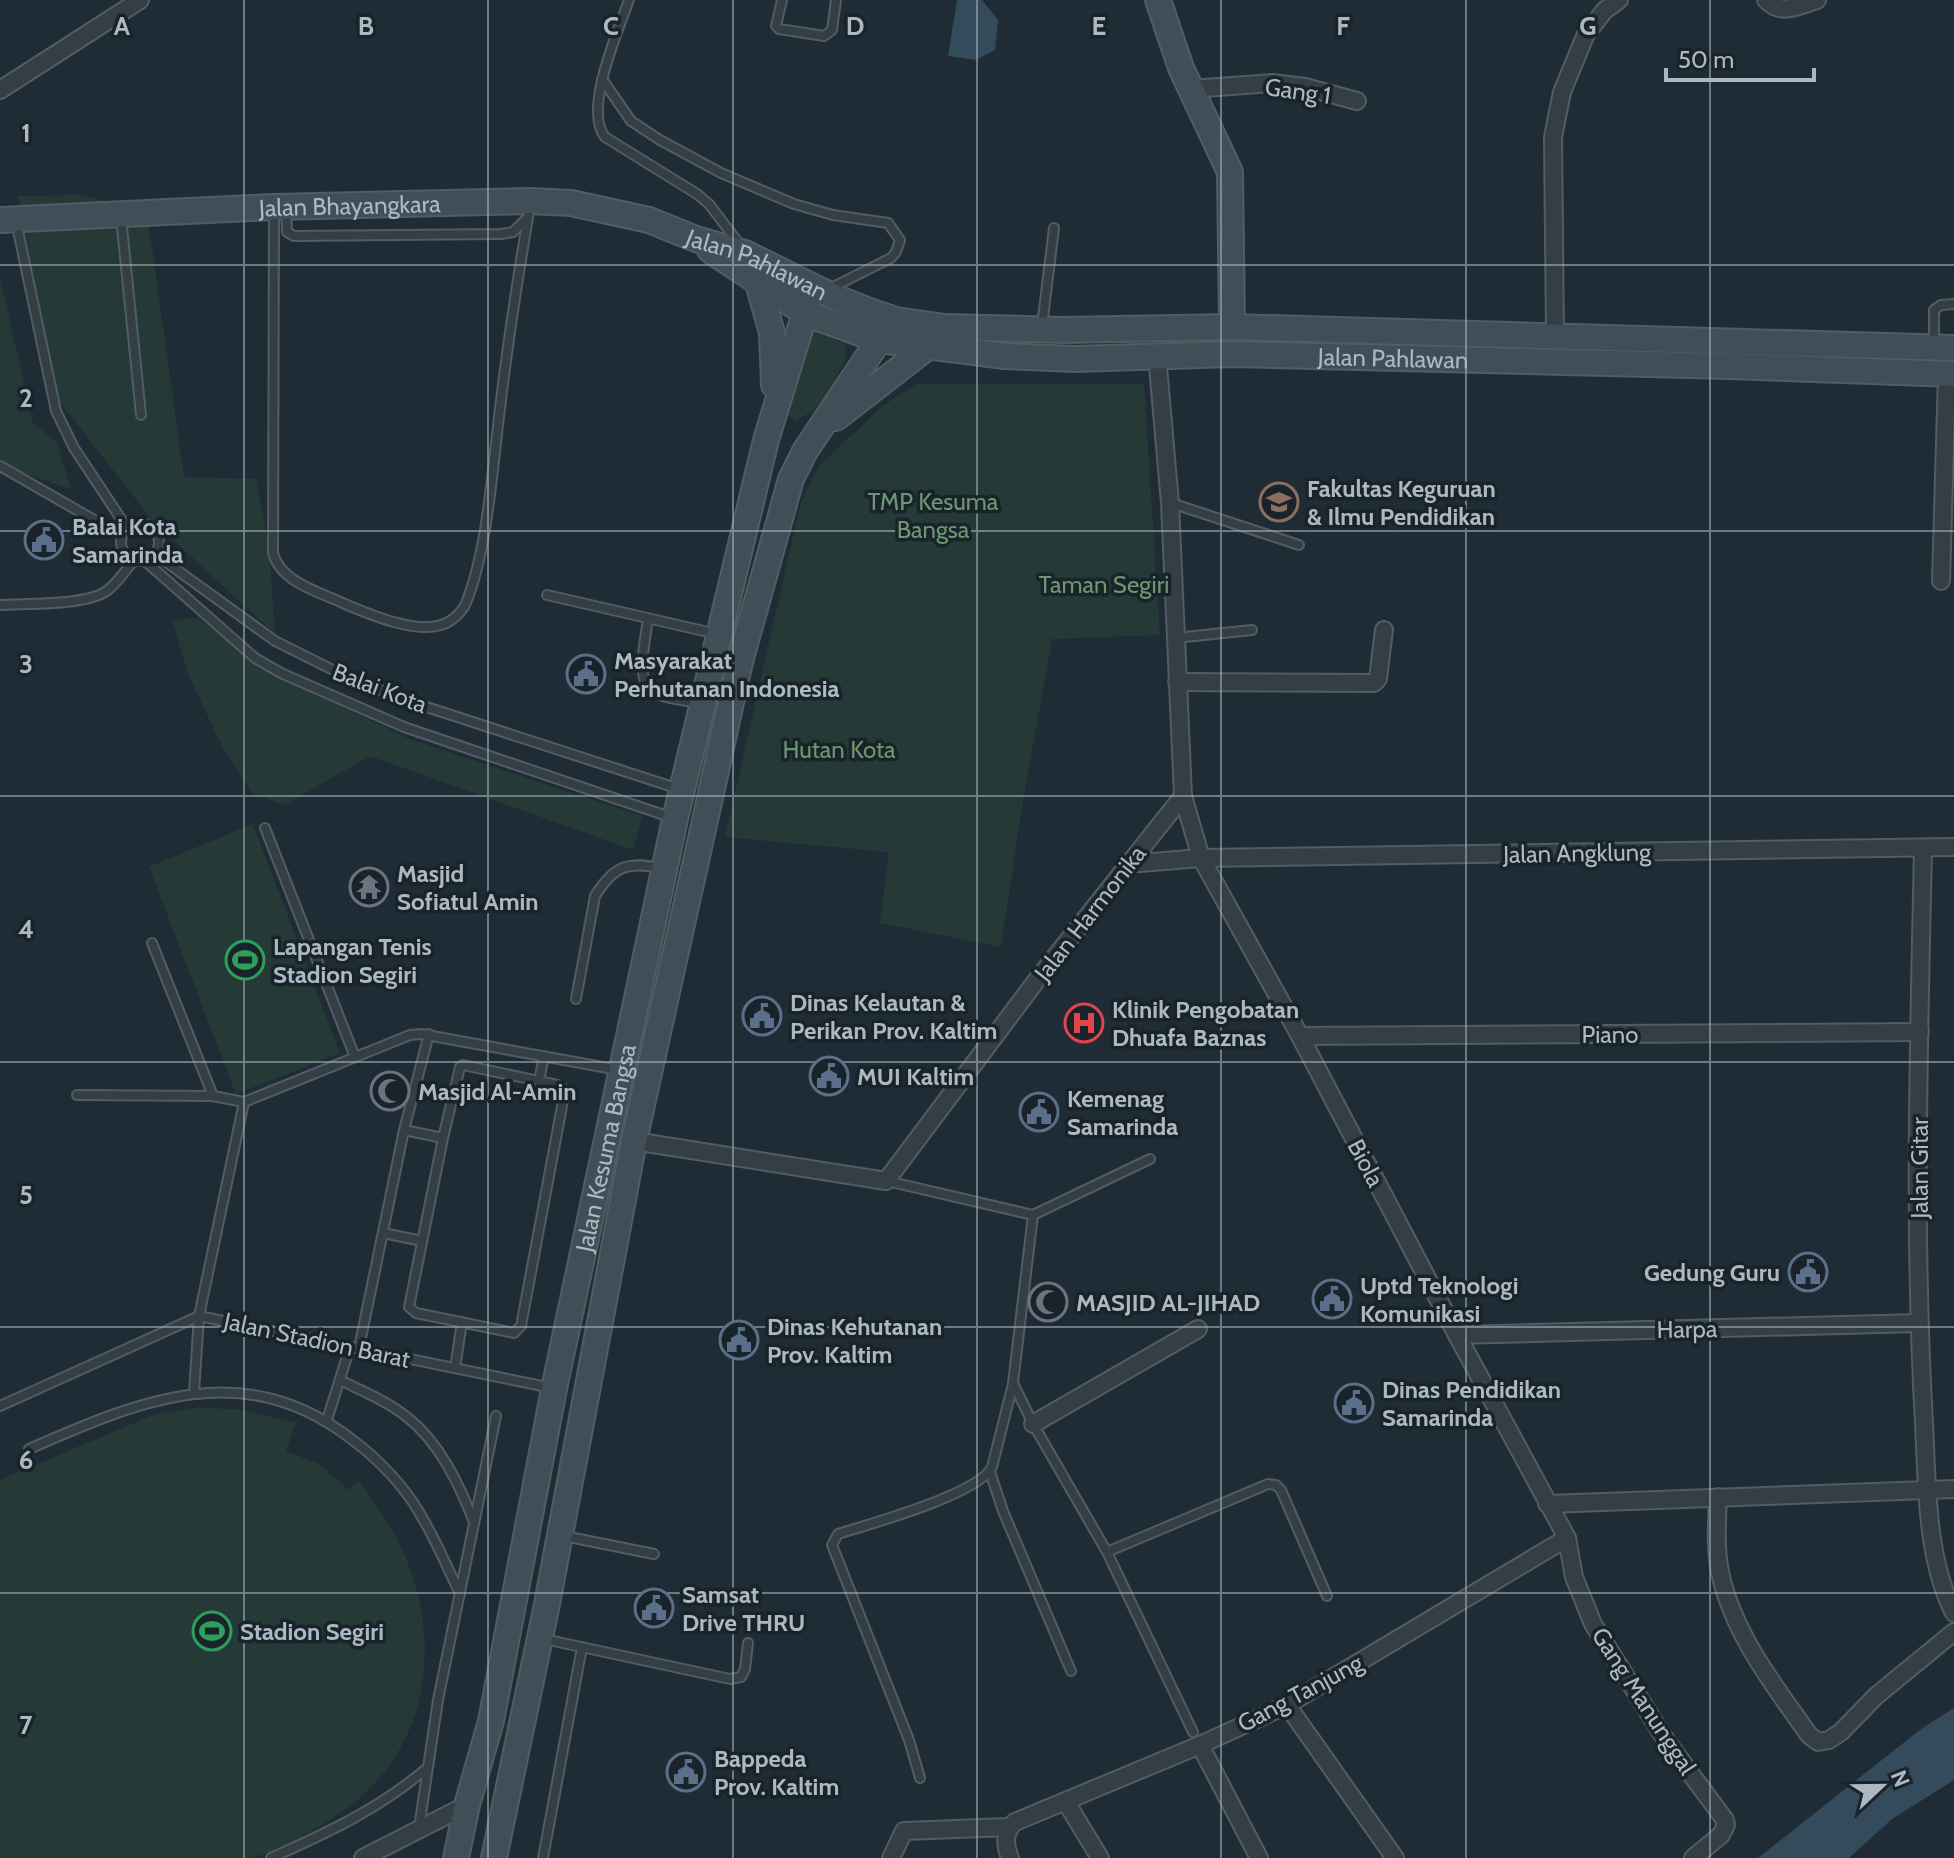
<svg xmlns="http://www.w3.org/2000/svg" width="1954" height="1858" font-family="Cabin,sans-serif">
<rect width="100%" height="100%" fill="#202c35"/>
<g fill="#253a37">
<polygon points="81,195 147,212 184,477 256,479 269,548 275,634 153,521 59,401 18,196"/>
<polygon points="0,277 33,423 57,443 71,489 0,465"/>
<polygon points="810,327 846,345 845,362 826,394 813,411 796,421 784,412"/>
<polygon points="917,384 1144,384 1160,635 1052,639 1022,807 1001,947 880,923 889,852 725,837 801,502 819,466 885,404"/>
<polygon points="198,618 272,673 412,740 642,816 633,850 370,756 284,805 252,793 223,748 189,676 172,620"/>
<polygon points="253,824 340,1053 236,1094 149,867"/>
<path d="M 193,1408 L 239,1409 L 296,1423 L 286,1451 L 319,1464 L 349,1490 L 359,1480 C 378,1508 399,1537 410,1569 C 445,1667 418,1769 326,1822 C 306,1834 273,1855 249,1858 C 224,1858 196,1858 170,1858 C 114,1858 57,1858 0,1858 L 0,1480 L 155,1414 Z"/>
</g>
<g fill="#344b5c">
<polygon points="957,0 982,0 998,20 995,50 975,60 948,56"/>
<polygon points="1954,1708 1954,1780 1892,1819 1849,1858 1758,1858 1921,1729"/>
</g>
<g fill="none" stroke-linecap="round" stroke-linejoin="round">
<defs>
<g id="lane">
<path d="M 629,0 C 618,31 583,110 605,137 L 697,194 L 709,204 L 740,245"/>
<polyline points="782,0 776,26 779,29 824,36 832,30 836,0"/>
<polyline points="602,79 631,121 660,140 721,173 794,204 833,215 888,223 900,240 896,252 891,258 827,290"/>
<polyline points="286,209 287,232 294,236 501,234 513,232 527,218"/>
<path d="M 274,211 L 273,553 C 281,583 320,592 345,604 C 371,615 424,638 450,621 C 456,617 463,610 466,603 C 487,551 492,474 499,417 C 507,347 518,276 530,206"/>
<polyline points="121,217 141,415"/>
<polyline points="16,221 56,411 74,448 127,528"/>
<polyline points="1042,326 1054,228"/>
<polyline points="1934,343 1934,310 1941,305 1954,304"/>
<polyline points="0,466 122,536"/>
<polyline points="1171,503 1299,545"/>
<circle cx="140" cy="542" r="19"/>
<polyline points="155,554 275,641 333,670 402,699 679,789"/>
<polyline points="145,561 255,658 281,673 404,727 673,818"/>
<polyline points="547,595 717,634"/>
<path d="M 0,605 C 26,603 88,606 108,590 C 118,582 126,570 134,560"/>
<path d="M 648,619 C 646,637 634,683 654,693 C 667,699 684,700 698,703"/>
<polyline points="1175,638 1252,630"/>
<polyline points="265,828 355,1057"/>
<polyline points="152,943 213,1096"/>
<path d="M 576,999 L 595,896 C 615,864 629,861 664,869"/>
<polyline points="539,1081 544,1056"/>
<polyline points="77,1095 213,1096 244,1102 410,1035 421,1034 619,1070"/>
<polyline points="404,1130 443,1138 460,1067 463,1065 558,1085 565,1090 521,1326 514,1333 416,1313 409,1307 443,1138"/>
<polyline points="887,1181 1033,1215 1013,1383 1033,1424 1107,1552 1193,1732"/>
<polyline points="1033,1215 1150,1159"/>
<polyline points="383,1233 422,1241"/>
<polyline points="359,1348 404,1130 429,1034"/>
<polyline points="455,1368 462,1322"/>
<path d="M 340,1380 C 362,1391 387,1401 407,1417 C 440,1443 459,1484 474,1522"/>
<polyline points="194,1392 199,1316 244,1102"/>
<polyline points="0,1406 199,1316 552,1388"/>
<polyline points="327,1420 350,1347"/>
<path d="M 29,1449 C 141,1400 245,1355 354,1441 C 378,1459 404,1486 419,1512 C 435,1538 447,1567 460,1594"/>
<polyline points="990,1472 1003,1511 1071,1671"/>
<polyline points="564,1536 654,1554"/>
<polyline points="1107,1552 1268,1484 1276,1485 1281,1490 1327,1596"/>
<polyline points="544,1639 730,1679 741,1677 745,1669 748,1643"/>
<path d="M 920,1778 L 909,1740 L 832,1545 L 838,1534 C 870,1524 979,1494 992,1467 L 1013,1384"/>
<polyline points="419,1828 438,1700 496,1416"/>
<path d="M 271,1858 C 329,1832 379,1809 427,1768"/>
<polyline points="543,1858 582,1647"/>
</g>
<g id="street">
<path d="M 1766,0 C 1781,16 1798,6 1817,0"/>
<polyline points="1191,89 1273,83 1305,87 1357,101"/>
<polyline points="0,90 140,0"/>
<polyline points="1555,337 1553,137 1562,92 1586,34 1605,10 1619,0"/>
<polyline points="1941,581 1947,374"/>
<polyline points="1177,682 1374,683 1378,679 1384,630"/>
<polyline points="1183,796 1201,858 1300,1036 1457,1335 1567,1538 1574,1577 1593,1624 1665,1739 1725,1820 1726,1825 1721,1835 1693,1858"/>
<path d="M 1923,848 C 1919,1039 1913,1232 1924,1423 C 1927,1483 1926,1559 1954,1613"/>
<polyline points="1128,864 1201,858 1954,847"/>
<polyline points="1300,1036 1920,1032"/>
<polyline points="634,1141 886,1181 1036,981 1183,796 1170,503 1157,355"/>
<polyline points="1457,1335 1918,1323"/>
<polyline points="1033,1424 1198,1329"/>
<path d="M 1718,1497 C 1717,1522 1715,1547 1720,1572 C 1733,1634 1774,1685 1809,1735 L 1818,1742 L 1829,1740 L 1841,1732 L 1876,1696 L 1954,1632"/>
<polyline points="1547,1504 1954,1489"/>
<polyline points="1287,1705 1395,1858"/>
<polyline points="1200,1745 1259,1858"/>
<polyline points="1066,1802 1100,1858"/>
<polyline points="363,1858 467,1805"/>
<polyline points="891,1858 904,1831 1009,1827"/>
<path d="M 1010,1858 C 1005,1845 1003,1832 1015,1822 L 1200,1745 L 1287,1705 L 1567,1538"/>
</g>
<g id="secondary">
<polyline points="1158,0 1181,68 1230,172 1232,327"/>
<path id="s1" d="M 0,220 L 274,207 L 530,201 L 571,203 L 649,220 L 696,239 L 745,253 L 834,297 L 872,312 L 896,320 L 945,327 L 1062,330 L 1232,327 L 1954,348"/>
<path id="s2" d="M 710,250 L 805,313 L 879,340 L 1005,356 L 1075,359 L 1234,354 L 1730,366 L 1954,374"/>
<polyline points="758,283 772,333 774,385"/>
<polyline points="836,418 929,346"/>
<path id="s3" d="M 456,1858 L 467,1805 L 491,1721 L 554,1389 L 675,819 L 766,440 L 805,313 L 810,286"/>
<polyline points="494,1858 547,1604 634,1141 740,662 791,479 805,451 879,340 890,318"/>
</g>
</defs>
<use href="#lane" stroke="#515c63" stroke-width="12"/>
<use href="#street" stroke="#515c63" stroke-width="20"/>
<use href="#secondary" stroke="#515c63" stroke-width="28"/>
<use href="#lane" stroke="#333e45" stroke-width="8"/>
<use href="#street" stroke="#333e45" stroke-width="16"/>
<use href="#secondary" stroke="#414e58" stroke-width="24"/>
</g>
<path fill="none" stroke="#adb9c2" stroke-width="2" stroke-opacity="0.55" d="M 244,0 L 244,1858M 488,0 L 488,1858M 733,0 L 733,1858M 977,0 L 977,1858M 1221,0 L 1221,1858M 1466,0 L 1466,1858M 1710,0 L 1710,1858M 0,265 L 1954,265M 0,531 L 1954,531M 0,796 L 1954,796M 0,1062 L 1954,1062M 0,1327 L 1954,1327M 0,1593 L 1954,1593"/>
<defs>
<symbol id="university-ring" viewBox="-11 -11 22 22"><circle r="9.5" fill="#19232a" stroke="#8d6e63" stroke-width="1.5"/><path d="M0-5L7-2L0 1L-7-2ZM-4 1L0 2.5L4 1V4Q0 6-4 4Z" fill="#8d6e63"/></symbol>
<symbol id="civic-ring" viewBox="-11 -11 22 22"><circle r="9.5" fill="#19232a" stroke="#5c6f8a" stroke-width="1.5"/><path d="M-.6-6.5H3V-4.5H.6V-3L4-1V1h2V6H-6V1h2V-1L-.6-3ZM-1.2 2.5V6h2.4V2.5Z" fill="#5c6f8a"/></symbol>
<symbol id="temple-ring" viewBox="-11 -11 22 22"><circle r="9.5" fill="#19232a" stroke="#6b7280" stroke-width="1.5"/><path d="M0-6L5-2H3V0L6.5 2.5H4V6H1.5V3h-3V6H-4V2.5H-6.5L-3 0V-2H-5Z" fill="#6b7280"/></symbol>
<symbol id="stadium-ring" viewBox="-11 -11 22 22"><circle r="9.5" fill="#19232a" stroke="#2e9e5b" stroke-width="1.5"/><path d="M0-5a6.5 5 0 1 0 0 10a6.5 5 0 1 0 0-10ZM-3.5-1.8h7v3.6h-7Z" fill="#2e9e5b"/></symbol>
<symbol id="hospital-ring" viewBox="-11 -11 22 22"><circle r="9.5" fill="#19232a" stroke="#e0444e" stroke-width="1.5"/><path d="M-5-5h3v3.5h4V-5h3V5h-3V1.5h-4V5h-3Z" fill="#e0444e"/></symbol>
<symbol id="mosque-ring" viewBox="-11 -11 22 22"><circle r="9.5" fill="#19232a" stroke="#6b7280" stroke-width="1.5"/><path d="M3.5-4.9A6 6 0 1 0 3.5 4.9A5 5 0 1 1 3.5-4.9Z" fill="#6b7280"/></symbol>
</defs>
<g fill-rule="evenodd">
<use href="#university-ring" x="1257" y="480" width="44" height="44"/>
<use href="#civic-ring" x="22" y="518" width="44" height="44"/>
<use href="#civic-ring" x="564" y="652" width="44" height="44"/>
<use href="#temple-ring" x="347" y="865" width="44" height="44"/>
<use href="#stadium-ring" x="223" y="938" width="44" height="44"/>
<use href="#civic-ring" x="740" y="994" width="44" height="44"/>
<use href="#hospital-ring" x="1062" y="1001" width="44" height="44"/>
<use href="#civic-ring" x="807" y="1054" width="44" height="44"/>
<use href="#mosque-ring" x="368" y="1069" width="44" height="44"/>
<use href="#civic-ring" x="1017" y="1090" width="44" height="44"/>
<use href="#civic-ring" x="1786" y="1250" width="44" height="44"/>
<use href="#civic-ring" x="1310" y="1277" width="44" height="44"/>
<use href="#mosque-ring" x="1026" y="1280" width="44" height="44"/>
<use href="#civic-ring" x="717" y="1318" width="44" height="44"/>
<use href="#civic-ring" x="1332" y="1381" width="44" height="44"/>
<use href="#civic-ring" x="632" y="1586" width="44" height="44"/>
<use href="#stadium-ring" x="190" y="1609" width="44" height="44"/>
<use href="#civic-ring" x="664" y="1750" width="44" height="44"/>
</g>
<g text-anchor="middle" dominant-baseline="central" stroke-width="7" stroke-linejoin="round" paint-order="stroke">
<g font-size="24" fill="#adb9c2" stroke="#19232a">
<text transform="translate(1298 91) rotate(8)">Gang 1</text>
<text stroke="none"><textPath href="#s1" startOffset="350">Jalan Bhayangkara</textPath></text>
<text stroke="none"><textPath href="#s1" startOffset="768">Jalan Pahlawan</textPath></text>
<text stroke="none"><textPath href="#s2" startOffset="708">Jalan Pahlawan</textPath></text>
<text transform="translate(380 688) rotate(21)">Balai Kota</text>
<text transform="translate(1577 853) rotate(-1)">Jalan Angklung</text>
<text transform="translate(1090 913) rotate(-52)">Jalan Harmonika</text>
<text x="1610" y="1034">Piano</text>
<text stroke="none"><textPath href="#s3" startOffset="726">Jalan Kesuma Bangsa</textPath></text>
<text transform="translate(1366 1163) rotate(62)">Biola</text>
<text transform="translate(1919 1168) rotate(-90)">Jalan Gitar</text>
<text transform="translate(1687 1329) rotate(-1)">Harpa</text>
<text transform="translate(317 1340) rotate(12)">Jalan Stadion Barat</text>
<text transform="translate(1300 1693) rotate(-28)">Gang Tanjung</text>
<text transform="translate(1644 1701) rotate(57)">Gang Manunggal</text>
</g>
<g font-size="24" font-weight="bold" fill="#adb9c2" stroke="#19232a" text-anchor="start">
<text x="1307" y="488">Fakultas Keguruan<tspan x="1307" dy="28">&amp; Ilmu Pendidikan</tspan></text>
<text x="72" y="526">Balai Kota<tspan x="72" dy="28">Samarinda</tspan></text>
<text x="614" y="660">Masyarakat<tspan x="614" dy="28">Perhutanan Indonesia</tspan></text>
<text x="397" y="873">Masjid<tspan x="397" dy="28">Sofiatul Amin</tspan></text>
<text x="273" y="946">Lapangan Tenis<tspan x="273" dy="28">Stadion Segiri</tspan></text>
<text x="790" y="1002">Dinas Kelautan &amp;<tspan x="790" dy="28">Perikan Prov. Kaltim</tspan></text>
<text x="1112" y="1009">Klinik Pengobatan<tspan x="1112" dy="28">Dhuafa Baznas</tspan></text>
<text x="857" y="1076">MUI Kaltim</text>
<text x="418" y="1091">Masjid Al-Amin</text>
<text x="1067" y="1098">Kemenag<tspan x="1067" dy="28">Samarinda</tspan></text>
<text x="1780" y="1272" text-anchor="end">Gedung Guru</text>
<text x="1360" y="1285">Uptd Teknologi<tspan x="1360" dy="28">Komunikasi</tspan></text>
<text x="1076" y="1302">MASJID AL-JIHAD</text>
<text x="767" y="1326">Dinas Kehutanan<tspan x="767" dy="28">Prov. Kaltim</tspan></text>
<text x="1382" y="1389">Dinas Pendidikan<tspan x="1382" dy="28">Samarinda</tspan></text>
<text x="682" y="1594">Samsat<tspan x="682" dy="28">Drive THRU</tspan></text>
<text x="240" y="1631">Stadion Segiri</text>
<text x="714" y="1758">Bappeda<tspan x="714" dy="28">Prov. Kaltim</tspan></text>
</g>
<g font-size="24" fill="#6e9670" stroke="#19232a">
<text x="933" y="501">TMP Kesuma<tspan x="933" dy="28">Bangsa</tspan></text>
<text x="1104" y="584">Taman Segiri</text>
<text x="839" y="749">Hutan Kota</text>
</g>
</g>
<g font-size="26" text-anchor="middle" font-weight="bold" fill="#adb9c2" stroke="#19232a" stroke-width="7" stroke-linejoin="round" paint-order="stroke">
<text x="122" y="35">A</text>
<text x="366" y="35">B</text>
<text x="611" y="35">C</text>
<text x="855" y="35">D</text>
<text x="1099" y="35">E</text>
<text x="1343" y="35">F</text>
<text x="1588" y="35">G</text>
<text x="26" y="142">1</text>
<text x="26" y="407">2</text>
<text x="26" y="673">3</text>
<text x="26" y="938">4</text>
<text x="26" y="1204">5</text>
<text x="26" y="1469">6</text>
<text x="26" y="1734">7</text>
</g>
<g transform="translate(1882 1786) rotate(68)" stroke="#19232a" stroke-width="6" paint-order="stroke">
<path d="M0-6L14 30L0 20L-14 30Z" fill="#adb9c2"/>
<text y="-12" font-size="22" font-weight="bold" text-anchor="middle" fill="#adb9c2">N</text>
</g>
<path d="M1666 68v12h148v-12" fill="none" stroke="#adb9c2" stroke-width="4"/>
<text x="1678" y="68" font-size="24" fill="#adb9c2" stroke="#19232a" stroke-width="6" paint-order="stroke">50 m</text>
</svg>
